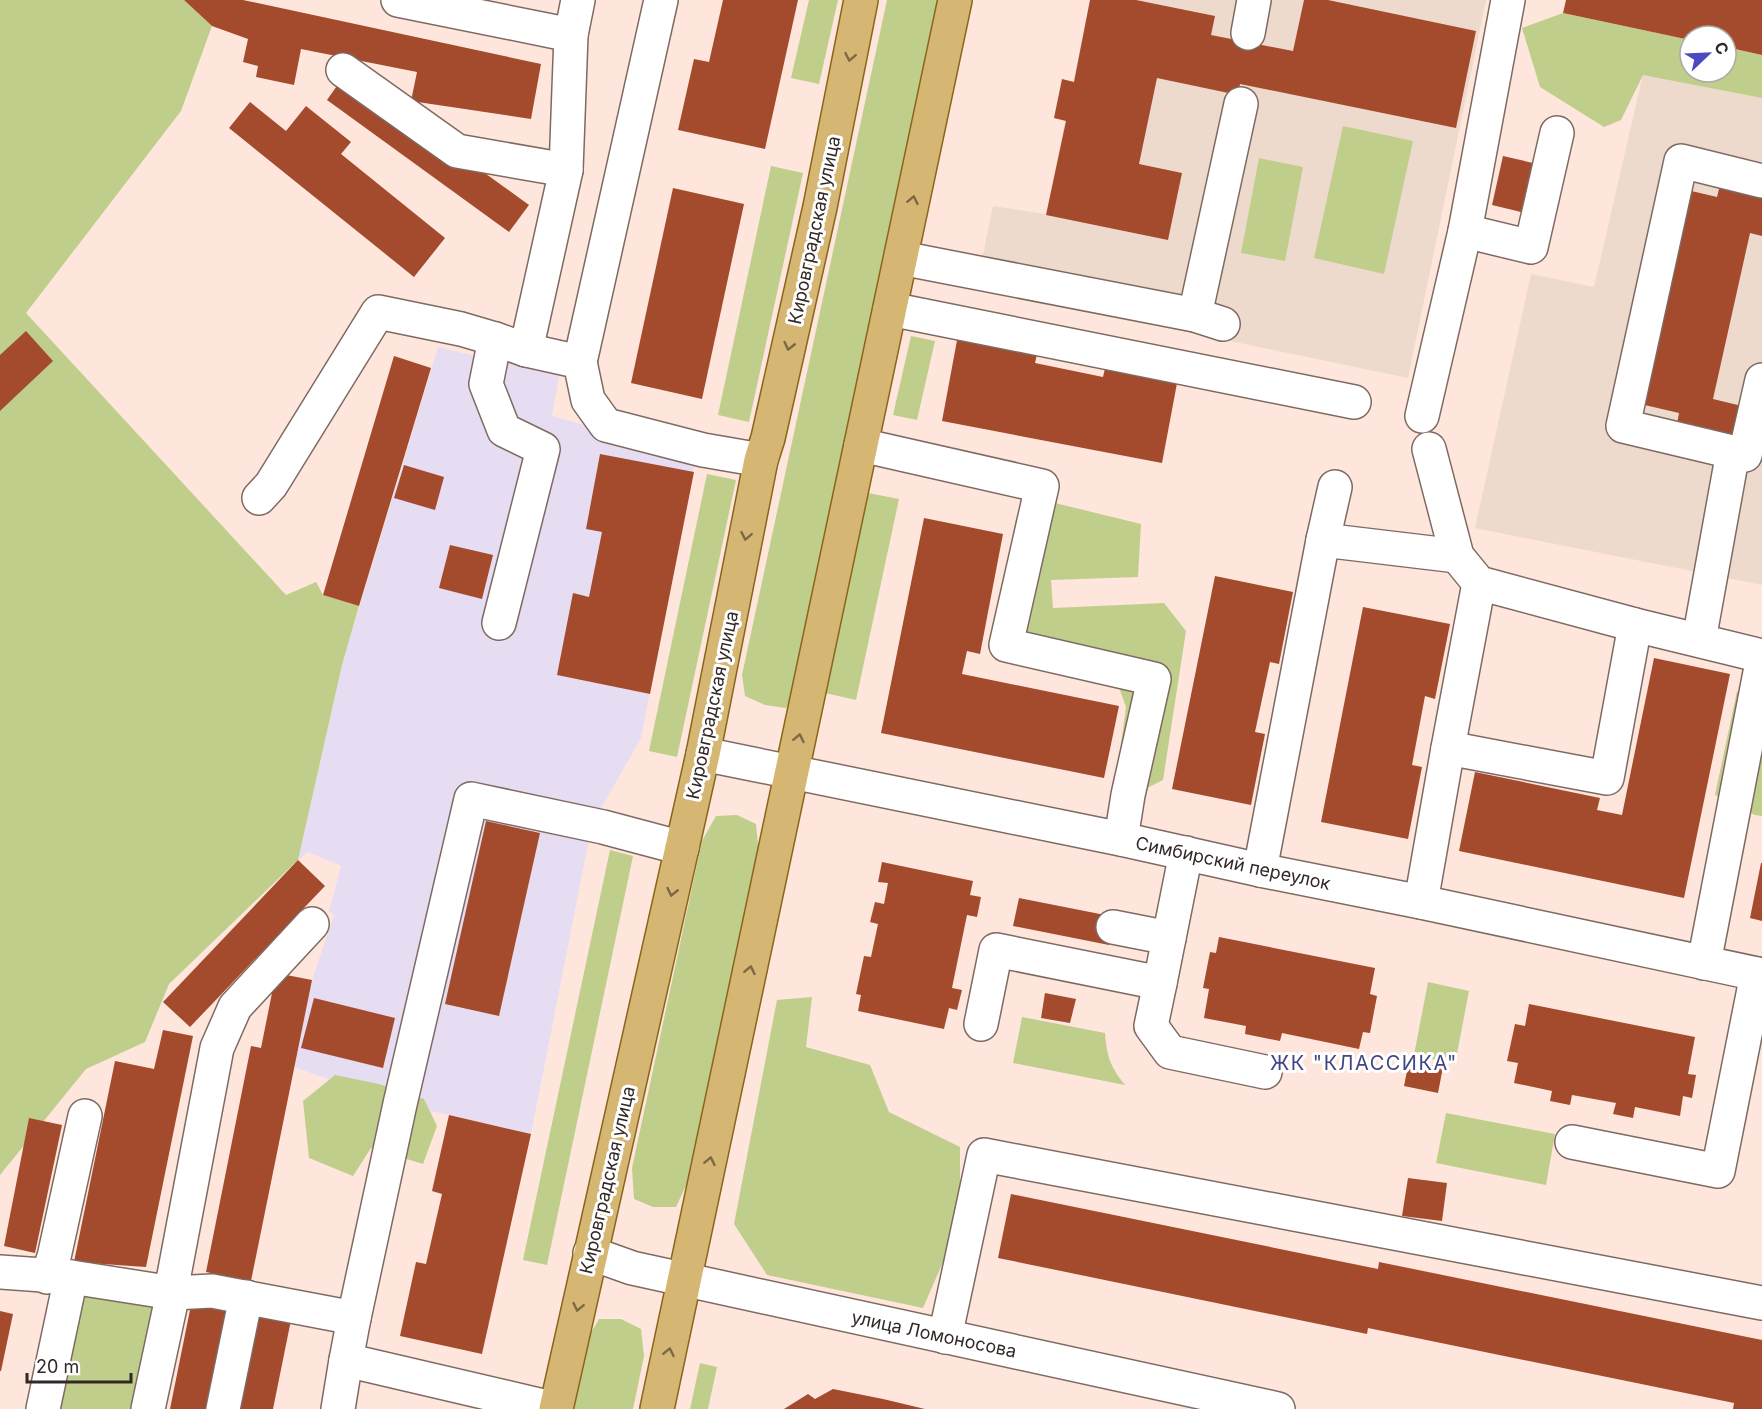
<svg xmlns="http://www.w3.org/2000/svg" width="1762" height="1409" font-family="Inter,sans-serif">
<rect width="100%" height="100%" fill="#fee6dc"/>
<polygon fill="#e7ddf2" points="438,347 559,376 552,416 696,456 641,738 592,824 531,1134 400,1104 294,1067 312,980 334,915 329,911 341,866 308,852 298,860 342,665"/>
<g fill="#eedacc">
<polygon points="1090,0 1486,0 1408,378 976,288 993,206 1046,214"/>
<polygon points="1643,74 1762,98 1762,585 1475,528 1531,274 1594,287"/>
</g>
<g fill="#c0ce8c">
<polygon points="0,0 184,0 212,26 181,111 26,313 286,595 316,582 323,595 359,606 342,665 298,860 169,984 145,1042 86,1069 0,1175"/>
<polygon points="809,0 838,0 819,84 791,78"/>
<polygon points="887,0 944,0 797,688 786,708 765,705 745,696 742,675"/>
<polygon points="1563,13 1690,40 1690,72 1726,72 1726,47 1762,55 1762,98 1643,75 1621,120 1604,127 1540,87 1522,28"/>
<polygon points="1343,126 1413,141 1384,274 1314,258"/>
<polygon points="1259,158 1303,167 1285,261 1241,253"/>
<polygon points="771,166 803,173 749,422 718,415"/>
<polygon points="911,336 935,341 917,420 893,415"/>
<polygon points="707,474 736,480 677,757 649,751"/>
<polygon points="868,493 899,499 856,700 825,693"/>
<polygon points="1051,502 1141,524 1138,577 1051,580 1053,608 1164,603 1186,631 1163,780 1141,791 1119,759 1126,707 1109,660 1033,642 1001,607 1016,518"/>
<polygon points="1737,691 1762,710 1762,816 1755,815 1715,795"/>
<polygon points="737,815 756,824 759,856 690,1177 676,1207 653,1207 634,1199 632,1168 702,841 716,816"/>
<polygon points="610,850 633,856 547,1265 523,1260"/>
<polygon points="1428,982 1469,991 1455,1064 1414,1055"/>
<polygon points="812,997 806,1047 870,1065 889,1112 960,1147 960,1223 923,1308 767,1275 734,1224 777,1000"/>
<path d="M 1022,1017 L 1105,1033 C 1107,1057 1110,1066 1125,1085 L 1013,1063 Z"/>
<polygon points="335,1075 379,1084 424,1099 437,1126 423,1164 371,1148 353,1176 309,1158 303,1101"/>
<polygon points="1446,1113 1555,1134 1546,1185 1436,1163"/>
<polygon points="83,1290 157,1304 138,1409 57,1409"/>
<polygon points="599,1319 621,1319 641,1329 644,1356 633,1409 573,1409 587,1340"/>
<polygon points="700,1363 717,1367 708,1409 690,1409"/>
</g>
<g fill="#a44b2d">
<polygon points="184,0 243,0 541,64 531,119 411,101 417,72 301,49 294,85 256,77 258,66 243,62 248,39 212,26"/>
<polygon points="723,0 798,0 765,149 678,130 694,59 709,62"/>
<polygon points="1090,0 1136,0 1215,16 1211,35 1293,51 1304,0 1328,0 1476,31 1456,128 1240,84 1238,95 1157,78 1139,164 1182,173 1168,240 1046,215 1066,121 1054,118 1062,79 1074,82"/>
<polygon points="1566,0 1762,0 1762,55 1726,47 1726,36 1690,36 1690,40 1563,13"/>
<polygon points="346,73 529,205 509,232 327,100"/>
<polygon points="250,102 286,131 306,106 351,142 341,154 445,238 414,277 229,128"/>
<polygon points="1503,156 1533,163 1521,212 1492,205"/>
<polygon points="1720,185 1762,195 1762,236 1750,233 1713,399 1746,407 1739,438 1677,424 1679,413 1636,403 1683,189 1717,197"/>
<polygon points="673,188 744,204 702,399 631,383"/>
<polygon points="26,331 53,361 0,411 0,355"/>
<polygon points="958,335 1038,350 1035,363 1103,377 1106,364 1178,378 1162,463 942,421"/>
<polygon points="394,356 431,368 359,606 323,595"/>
<polygon points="600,454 694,472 650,694 557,675 573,593 589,597 602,532 586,529"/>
<polygon points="404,465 444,477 435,510 394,498"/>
<polygon points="924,518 1003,534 980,654 967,651 962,674 1119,706 1104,778 881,733"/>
<polygon points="450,545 493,555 482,599 439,588"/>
<polygon points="1215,576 1293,592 1279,664 1270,662 1255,732 1265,734 1251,805 1172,789"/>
<polygon points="1363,607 1450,624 1435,699 1425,696 1412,765 1422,767 1408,839 1321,822"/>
<polygon points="1654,658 1730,674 1684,898 1459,851 1475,772 1600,798 1597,810 1622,815"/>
<polygon points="486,821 540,833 499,1016 445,1004"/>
<polygon points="298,860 325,886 190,1027 163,1002"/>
<polygon points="882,862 973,881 970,895 981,897 977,917 967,915 952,988 962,990 957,1010 949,1008 944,1029 858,1011 861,995 856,994 864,956 871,957 878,924 870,922 875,902 884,904 888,883 878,882"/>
<polygon points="1761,863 1762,863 1762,921 1750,918"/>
<polygon points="1019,898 1115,917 1109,945 1013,926"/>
<polygon points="1219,937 1375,968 1370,994 1377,996 1370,1033 1363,1032 1359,1049 1282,1033 1280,1041 1245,1034 1246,1026 1204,1018 1209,989 1203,988 1210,952 1216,953"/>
<polygon points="276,973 312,980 251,1281 206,1272 251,1046 261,1048"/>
<polygon points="1045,993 1076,999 1070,1023 1041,1018"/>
<polygon points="314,998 395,1018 383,1068 301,1048"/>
<polygon points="1529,1004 1695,1037 1688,1074 1696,1075 1692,1098 1683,1096 1680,1116 1635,1107 1633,1118 1613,1114 1616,1103 1572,1095 1570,1105 1550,1101 1552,1091 1514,1083 1518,1063 1507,1061 1515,1024 1525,1026"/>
<polygon points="163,1030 193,1036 146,1267 74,1262 115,1061 154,1069"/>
<polygon points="1409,1061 1443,1067 1438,1093 1404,1086"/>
<polygon points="449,1115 531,1134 482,1354 400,1336 416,1262 426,1264 442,1194 432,1191"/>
<polygon points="29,1118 62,1125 35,1253 4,1246"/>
<polygon points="1408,1178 1447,1183 1442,1221 1402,1216"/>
<polygon points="1011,1194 1378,1269 1379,1262 1762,1340 1762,1409 1733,1409 1734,1403 1368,1328 1367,1334 998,1258"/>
<polygon points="192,1300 227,1307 206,1409 170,1409"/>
<polygon points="0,1311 13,1314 1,1371 0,1371"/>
<polygon points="258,1313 291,1320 273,1409 238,1409"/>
<polygon points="833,1389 883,1399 925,1409 784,1409 808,1394 815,1399"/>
</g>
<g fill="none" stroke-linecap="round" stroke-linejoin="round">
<defs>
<g id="minor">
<polyline points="398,0 571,35"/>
<polyline points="1248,33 1254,0"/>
<polyline points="343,70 457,151 566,170"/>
<polyline points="1762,181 1681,161 1623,426 1745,455 1762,380"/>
<polyline points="1465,231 1531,247 1557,133"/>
<polyline points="901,258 1195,315 1223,324"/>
<polyline points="890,309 1354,402"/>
<polyline points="1195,315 1241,104"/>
<polyline points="495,339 486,384 504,430 543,449 499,623"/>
<polyline points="526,350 566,170 571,35 578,0"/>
<polyline points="580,362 661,0"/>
<polyline points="1422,416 1465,231 1508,0"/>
<polyline points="861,445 1042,486 1006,645 1154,679 1128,795 1121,839"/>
<polyline points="1429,449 1457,556 1479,583 1635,625 1762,656"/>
<polyline points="259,498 271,485 378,312 461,329 495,339 526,350 580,362 588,400 606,425 703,450 761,460"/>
<polyline points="1323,540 1335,487"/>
<polyline points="1699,640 1733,452"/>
<polyline points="1448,748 1479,583"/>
<polyline points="703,754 1121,839 1260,870 1421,902 1762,975"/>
<polyline points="1260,870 1323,540 1457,556"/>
<polyline points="1421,902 1448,748 1607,778 1635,625"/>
<polyline points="1113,927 1169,938"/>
<polyline points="1704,963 1762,662"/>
<polyline points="1160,983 1151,1026 1170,1052 1265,1072"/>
<polyline points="981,1024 996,950 1160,983 1186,853"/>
<polyline points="1572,1142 1718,1171 1757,974"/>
<polyline points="590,1253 632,1268 1278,1409"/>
<polyline points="0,1272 71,1277 173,1293 212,1291 354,1318 346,1360 556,1409"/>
<polyline points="47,1277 54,1257 85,1116"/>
<polyline points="171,1291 217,1048 235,1007 312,924"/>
<polyline points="354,1318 400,1104 471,799 603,827 682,848"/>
<polyline points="945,1337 984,1155 1762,1303"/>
<polyline points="43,1409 71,1277"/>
<polyline points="148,1409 173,1293"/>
<polyline points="223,1409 246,1297"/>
<polyline points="338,1409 346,1360"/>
</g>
<g id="major">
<polyline points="556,1409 703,754 761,460 768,438 820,207 861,0"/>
<polyline points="657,1409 955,0"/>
</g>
</defs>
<use href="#minor" stroke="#7f6a62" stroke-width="36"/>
<use href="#major" stroke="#8a651a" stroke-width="36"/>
<use href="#minor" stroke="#fff" stroke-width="33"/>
<use href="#major" stroke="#d5b672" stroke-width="33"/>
</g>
<defs><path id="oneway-chevron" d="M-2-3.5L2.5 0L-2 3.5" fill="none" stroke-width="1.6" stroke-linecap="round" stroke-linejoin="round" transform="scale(1.5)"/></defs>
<g stroke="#7b6848">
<use href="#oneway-chevron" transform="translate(850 57) rotate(101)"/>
<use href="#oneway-chevron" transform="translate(913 200) rotate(-78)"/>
<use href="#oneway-chevron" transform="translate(789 346) rotate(103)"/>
<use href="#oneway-chevron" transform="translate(746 536) rotate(101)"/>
<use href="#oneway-chevron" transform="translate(799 738) rotate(-78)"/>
<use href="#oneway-chevron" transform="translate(672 892) rotate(103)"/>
<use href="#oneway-chevron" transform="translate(750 970) rotate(-78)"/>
<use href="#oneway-chevron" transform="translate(710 1161) rotate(-78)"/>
<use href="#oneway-chevron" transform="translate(578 1307) rotate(102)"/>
<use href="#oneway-chevron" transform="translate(669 1352) rotate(-78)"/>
</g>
<g text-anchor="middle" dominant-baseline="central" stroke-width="6" stroke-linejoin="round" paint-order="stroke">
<g font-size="18" fill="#322926" stroke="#fff">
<text transform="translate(814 230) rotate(-78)">Кировградская улица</text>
<text transform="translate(712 705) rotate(-78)">Кировградская улица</text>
<text transform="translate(1233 863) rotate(12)">Симбирский переулок</text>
<text transform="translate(607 1180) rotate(-77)">Кировградская улица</text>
<text transform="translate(934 1334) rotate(12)">улица Ломоносова</text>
</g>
<g font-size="20" letter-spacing="1.5" fill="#424784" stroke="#fff">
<text x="1364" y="1063">ЖК "КЛАССИКА"</text>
</g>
</g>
<g transform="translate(1708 54) rotate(67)"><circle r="28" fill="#ffffff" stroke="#ada9a8" stroke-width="1.5"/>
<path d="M0-4.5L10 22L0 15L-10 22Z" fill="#4b4ac0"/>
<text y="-9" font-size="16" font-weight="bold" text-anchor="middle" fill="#322926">С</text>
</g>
<path d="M27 1373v9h104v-9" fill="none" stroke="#322926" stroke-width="3"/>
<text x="36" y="1373" font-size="18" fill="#322926" stroke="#ffffff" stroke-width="4.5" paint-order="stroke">20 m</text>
</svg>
